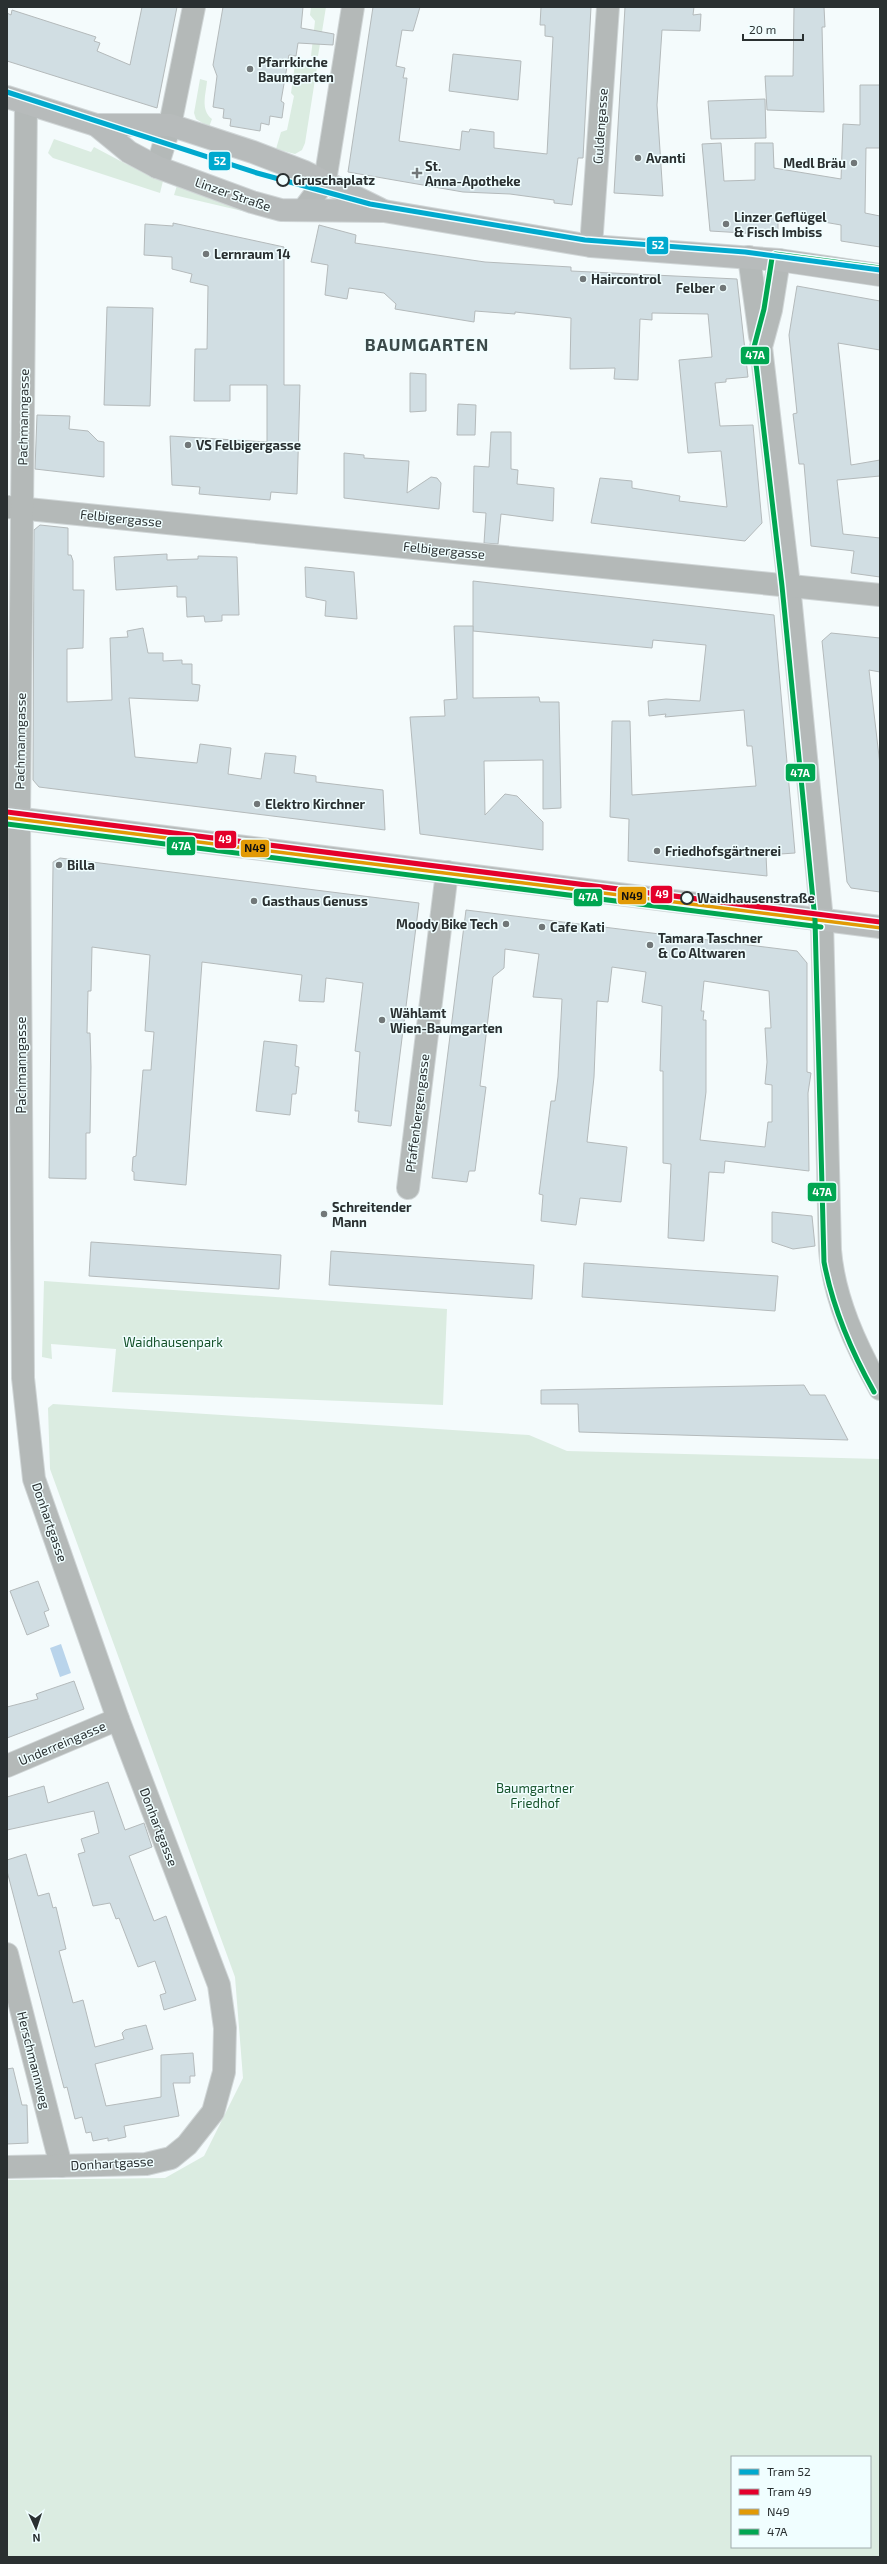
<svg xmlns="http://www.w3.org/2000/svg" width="887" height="2564" font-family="'Exo 2',sans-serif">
<rect width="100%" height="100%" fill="#f4fbfc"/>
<g fill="#dbece1" fill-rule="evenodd">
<polygon points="311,7 326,7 318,56 311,56 315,21 310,15"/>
<polygon points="295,64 317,67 305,143 302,150 295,154 276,149 281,132 287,130 294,96 291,93"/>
<path d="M 200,79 L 207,81 C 206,94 200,110 212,119 L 209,127 L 196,119 L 194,113 Z"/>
<polygon points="54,139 91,152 94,147 126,164 164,177 160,193 53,158 48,153"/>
<polygon points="178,182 295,217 289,222 174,195"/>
<polygon points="44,1281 447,1309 443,1405 112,1392 116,1349 51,1344 52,1359 42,1357"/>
<path d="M 53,1404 L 529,1435 L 567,1451 L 880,1459 L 880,2557 L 7,2557 L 7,2180 L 165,2178 L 204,2156 L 243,2078 L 235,1977 L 50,1469 L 48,1408 ZM 732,2457 L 870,2457 L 870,2547 L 732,2547 Z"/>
</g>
<polygon fill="#b9d4eb" points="61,1644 71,1673 60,1677 50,1648"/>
<g fill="#d1dee3" stroke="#b4babb" fill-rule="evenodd">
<polygon points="142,7 177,7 157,108 7,61 7,13 11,15 12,10 96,37 94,41 100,43 97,51 130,65"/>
<polygon points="223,7 303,7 301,28 334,34 333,45 298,43 296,56 289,55 281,101 284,103 282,118 270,116 269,125 261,123 260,131 230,126 231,119 223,118 224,109 213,107 217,76 213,65"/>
<polygon points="373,7 420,7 413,31 402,30 396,66 405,68 403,78 407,78 399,141 460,150 462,131 469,132 470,129 494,132 494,148 547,154 553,37 545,36 545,25 540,25 541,7 591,7 583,158 578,158 572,205 554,203 554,200 510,194 463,192 348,172"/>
<polygon points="625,7 694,7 693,15 701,14 700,31 662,30 657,105 663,196 614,193"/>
<polygon points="794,7 824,7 825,27 822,27 824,112 767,110 765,76 793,76"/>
<polygon points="453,54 521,61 518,100 449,91"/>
<polygon points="860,85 880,85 880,148 866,148 865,213 880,216 880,247 841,241 841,225 778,214 778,235 710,231 702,144 721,143 724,181 755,180 755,143 773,143 774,168 841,179 843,124 860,125"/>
<polygon points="765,99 766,138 711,139 708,101"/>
<polygon points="173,223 284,247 284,385 300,385 297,494 271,492 270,500 199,494 200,487 172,485 170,436 267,442 267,385 230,385 230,401 194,401 195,349 207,349 208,286 190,282 192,274 172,269 172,257 144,255 145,224 173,226"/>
<polygon points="319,225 356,235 355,243 485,262 571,267 571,271 737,279 748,377 726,379 726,382 715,383 720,426 753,425 762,523 745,541 591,523 600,478 632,481 632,488 680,496 679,501 727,507 721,451 688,453 679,360 712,357 708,314 652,313 652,320 640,319 638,380 614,379 615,368 570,369 571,318 515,312 515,314 475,311 474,322 395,309 396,304 384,293 349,288 347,299 325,295 328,265 311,262"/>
<polygon points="797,286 880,301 880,350 838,343 851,465 880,460 880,476 837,480 843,534 880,538 880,577 851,573 854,551 811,546 804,464 799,464 793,414 797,413 789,335"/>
<polygon points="107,307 153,308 150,406 104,405"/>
<polygon points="410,373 426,374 426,411 410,412"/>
<polygon points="458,404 476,405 475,435 457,435"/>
<polygon points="37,415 70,416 69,429 88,431 98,441 104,442 104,477 35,469"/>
<polygon points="491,432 511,432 511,469 518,470 517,484 554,488 553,521 501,514 498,544 484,543 486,513 473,512 474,466 489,467"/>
<polygon points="344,453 364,455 364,458 409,461 407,493 431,477 437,478 441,483 439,509 344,498"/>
<polygon points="40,525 68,528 68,555 71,555 73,561 73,590 84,590 83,648 67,649 67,702 112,700 110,638 128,637 127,631 143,628 148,653 163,653 163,661 182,660 182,664 192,664 192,684 200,685 198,701 129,698 135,757 197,763 200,744 231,748 228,774 261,779 265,753 296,756 294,773 316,776 316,782 383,790 385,830 39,787 33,780 34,530"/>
<polygon points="167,554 167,560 198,559 198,556 237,557 239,615 222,615 222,621 205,622 204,616 187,617 186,597 177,597 177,586 116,590 114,557"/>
<polygon points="305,567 354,572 357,619 325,616 326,601 306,597"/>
<polygon points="473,581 774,615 795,853 766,855 767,876 628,861 629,819 610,817 612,721 630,721 632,795 756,786 752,746 747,746 744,710 665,717 666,714 649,716 648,701 666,699 700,701 706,645 653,640 652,648 473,631"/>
<polygon points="454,626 473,626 473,698 539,697 540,702 559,702 561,808 543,809 543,760 484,761 485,815 505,794 517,796 543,822 543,850 420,834 410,717 445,716 444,700 457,699"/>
<polygon points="831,633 880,638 880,672 869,670 880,765 880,892 851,888 847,882 822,641"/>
<polygon points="60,858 419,903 391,1126 358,1122 359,1111 355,1111 360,1052 355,1051 363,983 326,978 324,1002 299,1001 302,975 202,962 186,1185 134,1180 134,1172 132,1171 133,1157 136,1156 143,1070 151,1070 154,1032 145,1031 150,955 92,947 91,991 88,991 87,1033 90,1033 91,1067 90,1133 86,1133 86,1179 49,1178 53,866 53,862"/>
<path d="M 466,910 L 797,951 L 807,963 L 807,1072 L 811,1073 L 808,1093 L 809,1171 L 725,1161 L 724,1173 L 709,1172 L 704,1241 L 668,1238 L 671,1164 L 663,1163 L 663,1071 L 660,1071 L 662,1006 L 642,1002 L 646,972 L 612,967 L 608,1002 L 597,1001 L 594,1077 L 587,1142 L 627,1147 L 621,1202 L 580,1198 L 576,1225 L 541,1221 L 543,1195 L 539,1194 L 551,1101 L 555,1101 L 558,1077 L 562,999 L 533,997 L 539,954 L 505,949 L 504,968 L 493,977 L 480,1086 L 486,1087 L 475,1171 L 469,1171 L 467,1182 L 432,1178 ZM 704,981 L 769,991 L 771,1028 L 765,1028 L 767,1062 L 765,1084 L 772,1085 L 772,1122 L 768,1122 L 765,1147 L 700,1140 L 706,1092 L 706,1020 L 703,1020 L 704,1011 L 701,1011 Z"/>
<polygon points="264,1041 297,1045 295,1066 299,1067 296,1094 292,1094 290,1115 256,1111"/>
<polygon points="772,1212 812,1216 815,1246 793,1249 772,1242"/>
<polygon points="91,1242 281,1255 279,1289 89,1276"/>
<polygon points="331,1251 534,1265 532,1299 329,1285"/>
<polygon points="584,1263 778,1276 775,1311 582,1297"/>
<polygon points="804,1385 810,1395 825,1395 848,1440 579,1432 578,1404 541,1404 541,1390"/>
<polygon points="38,1581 49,1610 44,1612 49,1626 27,1635 10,1591"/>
<polygon points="74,1681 84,1709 7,1738 7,1707 38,1699 36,1694"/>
<polygon points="108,1782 125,1830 144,1823 152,1847 129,1856 154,1921 166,1916 196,2000 164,2010 160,1995 166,1993 155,1961 138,1967 119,1918 116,1919 110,1903 93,1906 78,1854 85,1852 81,1839 99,1833 94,1811 7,1830 7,1797 44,1786 48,1803"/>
<polygon points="26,1854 38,1896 49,1893 53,1908 56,1907 66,1949 59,1951 73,2003 83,2000 95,2047 124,2039 122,2033 125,2030 146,2025 153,2049 95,2064 106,2106 161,2097 161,2055 193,2053 195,2076 190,2076 190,2083 173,2083 179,2116 124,2126 126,2137 108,2141 108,2138 93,2141 91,2132 86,2133 82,2117 75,2119 67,2087 64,2088 7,1871 7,1860"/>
<polygon points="13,2068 22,2105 27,2105 28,2143 7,2144 7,2069"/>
</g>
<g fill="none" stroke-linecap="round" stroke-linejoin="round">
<defs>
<g id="minor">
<polyline points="157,167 170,125 194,7"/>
<polyline points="304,209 325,181 353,7"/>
<polyline points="591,246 608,7"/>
<polyline points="749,257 760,336"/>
<path d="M 779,260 L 771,310 L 761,347 L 789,585 L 822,920 L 830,1250 C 834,1299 856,1346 880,1389"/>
<polyline points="8,507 880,595"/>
<polyline points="408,1188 447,872"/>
<polyline points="7,1766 118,1719"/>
<polyline points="7,1954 61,2166"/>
<polyline points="7,2167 146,2164 171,2158 187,2145 213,2112 224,2072 225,2028 219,1985 118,1719 34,1479 23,1378 19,818 26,103"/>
</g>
<g id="major">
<polyline points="7,97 96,125 170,125 253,152 305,172 380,209"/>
<polyline points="96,125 129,152 157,167 252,202 281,210 384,211 591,246 779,260 880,275"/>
<polyline points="7,817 880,927"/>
</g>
</defs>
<use href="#minor" stroke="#d0d6d7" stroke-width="24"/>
<use href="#major" stroke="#d0d6d7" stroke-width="24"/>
<use href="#minor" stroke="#b4b9b8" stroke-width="22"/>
<use href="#major" stroke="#b7bbbb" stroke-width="22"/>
<defs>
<polyline id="bus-1" points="7,817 880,927"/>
<g id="bus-2">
<polyline points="7,824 821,927"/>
<path d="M 874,1392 C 851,1351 833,1309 824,1262 L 815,920 L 782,586 L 754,347 L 764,309 L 772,258 L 775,254 L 880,268"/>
</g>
</defs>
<use href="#bus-1" stroke="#f0feff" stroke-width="8"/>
<use href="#bus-2" stroke="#f0feff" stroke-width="8"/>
<use href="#bus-1" stroke="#e29a05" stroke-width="5"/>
<use href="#bus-2" stroke="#00a651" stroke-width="5"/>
<defs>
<polyline id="tram-1" points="7,92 257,173 370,204 585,240 745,252 880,270"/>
<polyline id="tram-2" points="7,812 880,922"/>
</defs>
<use href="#tram-1" stroke="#f0feff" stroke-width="8"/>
<use href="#tram-2" stroke="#f0feff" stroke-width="8"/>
<use href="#tram-1" stroke="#00a9ce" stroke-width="5"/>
<use href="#tram-2" stroke="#e4002b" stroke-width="5"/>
</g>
<g fill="#717778" stroke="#f0feff" stroke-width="1.5">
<circle cx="250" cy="69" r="4"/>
<circle cx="638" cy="158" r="4"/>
<circle cx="854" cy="163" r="4"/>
<path d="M415 167h4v4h4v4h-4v4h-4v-4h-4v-4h4z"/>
<circle cx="726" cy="224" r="4"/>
<circle cx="206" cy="254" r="4"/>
<circle cx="583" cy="279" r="4"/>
<circle cx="723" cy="288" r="4"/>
<circle cx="188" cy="445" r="4"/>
<circle cx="257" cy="804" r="4"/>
<circle cx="657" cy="851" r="4"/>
<circle cx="59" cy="865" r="4"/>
<circle cx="254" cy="901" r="4"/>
<circle cx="506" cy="924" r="4"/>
<circle cx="542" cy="927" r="4"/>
<circle cx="650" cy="945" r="4"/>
<circle cx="382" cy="1020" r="4"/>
<circle cx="324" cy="1214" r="4"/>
</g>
<g fill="#f0feff" stroke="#2a3031" stroke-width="2">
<circle cx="283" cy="180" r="6"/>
<circle cx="687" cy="898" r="6"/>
</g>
<g text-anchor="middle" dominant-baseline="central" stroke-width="3" stroke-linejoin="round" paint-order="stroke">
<g font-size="13" font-weight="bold" fill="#2a3031" stroke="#f0feff" text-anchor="start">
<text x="258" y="62">Pfarrkirche<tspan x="258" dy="15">Baumgarten</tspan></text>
<text x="646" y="158">Avanti</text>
<text x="846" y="163" text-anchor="end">Medl Bräu</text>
<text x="425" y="166">St.<tspan x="425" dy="15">Anna-Apotheke</tspan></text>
<text x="734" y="217">Linzer Geflügel<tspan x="734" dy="15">&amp; Fisch Imbiss</tspan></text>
<text x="214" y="254">Lernraum 14</text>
<text x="591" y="279">Haircontrol</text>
<text x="715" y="288" text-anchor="end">Felber</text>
<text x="196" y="445">VS Felbigergasse</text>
<text x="265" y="804">Elektro Kirchner</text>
<text x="665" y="851">Friedhofsgärtnerei</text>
<text x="67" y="865">Billa</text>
<text x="262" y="901">Gasthaus Genuss</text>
<text x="498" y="924" text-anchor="end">Moody Bike Tech</text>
<text x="550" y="927">Cafe Kati</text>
<text x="658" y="938">Tamara Taschner<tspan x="658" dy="15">&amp; Co Altwaren</tspan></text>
<text x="390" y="1013">Wählamt<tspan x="390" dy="15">Wien-Baumgarten</tspan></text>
<text x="332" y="1207">Schreitender<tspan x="332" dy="15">Mann</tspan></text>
</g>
<g font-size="13" fill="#2a3031" stroke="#f0feff">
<text transform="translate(600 126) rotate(-86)">Guldengasse</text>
<text transform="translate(233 194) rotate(19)">Linzer Straße</text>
<text transform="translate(23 417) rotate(-89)">Pachmanngasse</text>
<text transform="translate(121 518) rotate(6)">Felbigergasse</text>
<text transform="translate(444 550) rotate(6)">Felbigergasse</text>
<text transform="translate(20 741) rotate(-89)">Pachmanngasse</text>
<text transform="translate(21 1065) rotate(-90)">Pachmanngasse</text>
<text transform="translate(417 1113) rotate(-83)">Pfaffenbergengasse</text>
<text transform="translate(50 1522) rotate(71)">Donhartgasse</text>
<text transform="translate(62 1743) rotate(-23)">Underreingasse</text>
<text transform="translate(159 1827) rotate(69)">Donhartgasse</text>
<text transform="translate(34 2060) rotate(76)">Herschmannweg</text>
<text transform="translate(112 2163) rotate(-3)">Donhartgasse</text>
</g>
<g font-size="13" font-weight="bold" fill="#2a3031" stroke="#f0feff" text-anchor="start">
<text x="293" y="180">Gruschaplatz</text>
<text x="697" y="898">Waidhausenstraße</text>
</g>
<g font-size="13" fill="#15522a" stroke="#f0feff">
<text x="173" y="1342">Waidhausenpark</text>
<text x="535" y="1788">Baumgartner<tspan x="535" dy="15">Friedhof</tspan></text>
</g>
<g font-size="17" font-weight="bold" letter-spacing="1" fill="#3c4a4a" stroke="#f0feff">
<text x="427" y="344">BAUMGARTEN</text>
</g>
</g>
<g stroke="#f0feff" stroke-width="1.5">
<rect x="208" y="151" width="23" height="20" rx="4" fill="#00a9ce"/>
<rect x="646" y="236" width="23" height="19" rx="4" fill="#00a9ce"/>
<rect x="740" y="346" width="30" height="19" rx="4" fill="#00a651"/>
<rect x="785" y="763" width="31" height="19" rx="4" fill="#00a651"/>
<rect x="214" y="830" width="23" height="19" rx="4" fill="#e4002b"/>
<rect x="166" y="836" width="30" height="20" rx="4" fill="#00a651"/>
<rect x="240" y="839" width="30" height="19" rx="4" fill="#e29a05"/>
<rect x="650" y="885" width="23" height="19" rx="4" fill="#e4002b"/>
<rect x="617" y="886" width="30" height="19" rx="4" fill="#e29a05"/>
<rect x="573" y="888" width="30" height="19" rx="4" fill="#00a651"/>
<rect x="807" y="1182" width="30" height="20" rx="4" fill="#00a651"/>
</g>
<g font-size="11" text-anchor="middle" font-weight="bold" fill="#fff">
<text x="220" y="165">52</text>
<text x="658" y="249">52</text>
<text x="755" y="359">47A</text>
<text x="800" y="777">47A</text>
<text x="225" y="843">49</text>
<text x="181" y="850">47A</text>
<text x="662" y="898">49</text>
<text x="588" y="901">47A</text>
<text x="822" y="1196">47A</text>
</g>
<g font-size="11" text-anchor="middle" font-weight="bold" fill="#111">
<text x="255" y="852">N49</text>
<text x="632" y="900">N49</text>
</g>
<rect width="887" height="2564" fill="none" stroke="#2a3031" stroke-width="16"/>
<rect x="731" y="2456" width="140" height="92" fill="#f0feff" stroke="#a1acad"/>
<rect x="739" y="2469" width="20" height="6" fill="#00a9ce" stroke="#a1acad"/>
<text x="767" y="2476" font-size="12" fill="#2a3031">Tram 52</text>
<rect x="739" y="2489" width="20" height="6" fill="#e4002b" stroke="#a1acad"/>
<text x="767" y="2496" font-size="12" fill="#2a3031">Tram 49</text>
<rect x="739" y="2509" width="20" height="6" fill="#e29a05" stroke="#a1acad"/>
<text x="767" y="2516" font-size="12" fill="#2a3031">N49</text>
<rect x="739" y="2529" width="20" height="6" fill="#00a651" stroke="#a1acad"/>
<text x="767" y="2536" font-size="12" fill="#2a3031">47A</text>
<g transform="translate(36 2528) rotate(177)" stroke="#f0feff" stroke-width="3" paint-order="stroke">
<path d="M0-3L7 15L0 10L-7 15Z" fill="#2a3031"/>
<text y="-6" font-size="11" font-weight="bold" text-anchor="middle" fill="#2a3031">N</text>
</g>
<path d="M743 34v6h60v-6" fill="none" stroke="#2a3031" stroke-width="2"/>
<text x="749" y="34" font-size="12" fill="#2a3031" stroke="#f0feff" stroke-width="3" paint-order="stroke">20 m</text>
</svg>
